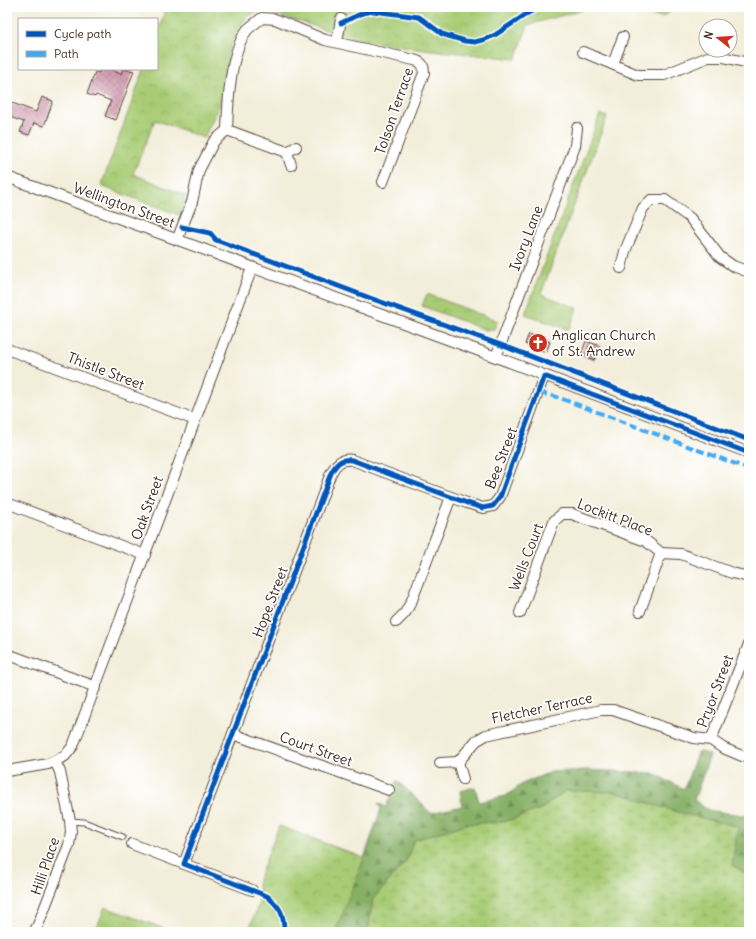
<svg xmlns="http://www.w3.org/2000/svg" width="756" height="939" font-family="Delius,sans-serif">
<defs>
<pattern id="forest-firs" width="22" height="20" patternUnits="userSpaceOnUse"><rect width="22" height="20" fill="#86b066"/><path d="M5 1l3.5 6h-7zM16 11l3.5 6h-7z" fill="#6f8f53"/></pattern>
<pattern id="wetland-marsh" width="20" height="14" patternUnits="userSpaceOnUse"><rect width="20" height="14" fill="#a8cc75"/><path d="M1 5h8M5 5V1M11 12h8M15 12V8" fill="none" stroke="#92af65"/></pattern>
<pattern id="park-crowns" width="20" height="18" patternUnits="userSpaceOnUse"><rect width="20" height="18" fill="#a8cc75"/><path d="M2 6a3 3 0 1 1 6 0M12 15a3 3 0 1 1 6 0" fill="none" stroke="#92af65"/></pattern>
<pattern id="building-cross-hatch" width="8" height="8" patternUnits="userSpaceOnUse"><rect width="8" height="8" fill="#d29cb1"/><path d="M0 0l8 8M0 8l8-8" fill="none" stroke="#ac7f8f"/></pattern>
</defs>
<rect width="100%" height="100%" fill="#fff"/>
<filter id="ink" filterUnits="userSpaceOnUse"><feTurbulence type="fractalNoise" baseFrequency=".025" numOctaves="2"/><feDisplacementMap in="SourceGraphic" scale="8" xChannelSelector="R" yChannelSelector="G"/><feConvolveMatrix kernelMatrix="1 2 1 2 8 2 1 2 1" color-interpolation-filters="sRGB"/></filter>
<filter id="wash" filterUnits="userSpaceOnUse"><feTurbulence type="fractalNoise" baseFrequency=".012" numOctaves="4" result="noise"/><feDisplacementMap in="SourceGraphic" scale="16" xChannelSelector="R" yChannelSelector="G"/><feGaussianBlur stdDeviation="0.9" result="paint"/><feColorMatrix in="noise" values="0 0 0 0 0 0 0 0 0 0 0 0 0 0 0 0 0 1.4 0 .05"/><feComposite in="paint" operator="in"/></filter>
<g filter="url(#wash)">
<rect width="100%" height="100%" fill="#f3eeda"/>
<polygon fill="url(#forest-firs)" stroke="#606d42" points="698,751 710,755 694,800 708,810 749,816 749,875 732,865 738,827 673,811 615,792 565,791 543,808 508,821 467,824 414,840 406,861 373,899 368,932 290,932 279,826 364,858 381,809 378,803 386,807 397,780 431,813 462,806 460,791 475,787 479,802 506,796 522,784 550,772 585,770 653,773 684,789"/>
<polygon fill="url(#wetland-marsh)" stroke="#727b4a" points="565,791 615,792 673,811 738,827 732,865 749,875 749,932 368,932 373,899 406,862 414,840 467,824 508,821 543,808"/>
<g fill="url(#park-crowns)" stroke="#727b4a">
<polygon points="167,7 678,7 662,17 589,8 528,25 516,59 431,50 359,40 262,10 248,16 237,30 230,48 220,104 204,138 155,120 133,174 185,195 182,216 101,186 144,69 157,69 157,34"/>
<polygon points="600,114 607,117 541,294 577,308 569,330 525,314"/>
<polygon points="427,294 498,321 494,329 490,330 486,330 422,306"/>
<polygon points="279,826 364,858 335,932 248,932 259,903 258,880"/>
<polygon points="105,907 173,932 95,932"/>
</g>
<g id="blocks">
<g fill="url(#building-cross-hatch)">
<polygon points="100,69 109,69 121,74 123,69 134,71 116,120 105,116 111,101 96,95 95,97 87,94 95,72 99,73"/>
<polygon points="42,97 53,101 44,126 34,123 29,135 20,132 24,122 7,116 7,101 36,112"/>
<polygon points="529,334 550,342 546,352 525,344"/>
<polygon points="586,341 600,346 594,360 581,355"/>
</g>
</g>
</g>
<g filter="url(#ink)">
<use href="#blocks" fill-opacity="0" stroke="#57473a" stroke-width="1"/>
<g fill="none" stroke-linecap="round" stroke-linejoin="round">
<defs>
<polyline id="service" points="70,821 84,822 123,837"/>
<g id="minor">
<polyline points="337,42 341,19"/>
<polyline points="583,52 638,75 664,75 708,57 723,57 749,63"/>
<polyline points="613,64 623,37"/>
<polyline points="227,130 287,152"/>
<polyline points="291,165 287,152 296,147"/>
<polyline points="7,177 496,357 749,453"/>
<path d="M 177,240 L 192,202 L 199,170 L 214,141 L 227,130 C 228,101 230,53 247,30 C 251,26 257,22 262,18 L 275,19 L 325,40 L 414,60 C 422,62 424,65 424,73 L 383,182"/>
<polyline points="621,268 625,251 643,208 651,200 665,200 690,218 720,257 733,266 749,272"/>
<polyline points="7,349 195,420"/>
<polyline points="496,357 575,146 577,128"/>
<polyline points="7,503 145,555"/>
<polyline points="640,611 661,553"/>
<polyline points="520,613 554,521 562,514 572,514 646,541 661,553 681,554 732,573 749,577"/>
<polyline points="396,622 405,613 412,600 451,497"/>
<polyline points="7,654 96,687"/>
<polyline points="233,734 389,790"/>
<polyline points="711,740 749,644"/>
<polyline points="458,762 476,741 486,735 601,710 613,710 694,738 711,740 723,748 742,756"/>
<polyline points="440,763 458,762 463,779"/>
<polyline points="7,771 48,764 65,756 73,746 252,268"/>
<polyline points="132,844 252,890"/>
<path d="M 184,864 L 331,473 C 336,464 341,458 352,460 L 467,503 L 483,508 L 493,506 L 500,497 L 544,376"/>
<polyline points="34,932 38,925 69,845 71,832 70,821 60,772 55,761"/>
</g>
</defs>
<use href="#service" stroke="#57473a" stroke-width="7"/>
<use href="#minor" stroke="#57473a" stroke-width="12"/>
<use href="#service" stroke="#fff" stroke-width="5"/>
<use href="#minor" stroke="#fff" stroke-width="10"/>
<polyline stroke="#3fa9f5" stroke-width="4" stroke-dasharray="8 4" stroke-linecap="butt" points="539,393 557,397 749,469"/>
<defs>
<g id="cycleway">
<polyline points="341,23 363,13 373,11 419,17 442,34 465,41 475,42 483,40 495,35 528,13 540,7"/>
<polyline points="182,227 210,233 216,240 370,298 501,345 749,440"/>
<path d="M 284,932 C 284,914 281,908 267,896 L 184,864 L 331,473 C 336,464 341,458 352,460 L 467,503 L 483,508 L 493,506 L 500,497 L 544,376 L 749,453"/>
</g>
</defs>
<use href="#cycleway" stroke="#fff" stroke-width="8"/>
<use href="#cycleway" stroke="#0057b8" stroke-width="5"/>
</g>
</g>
<defs>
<symbol id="church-disc" viewBox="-11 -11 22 22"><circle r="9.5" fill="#c8321e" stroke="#fff"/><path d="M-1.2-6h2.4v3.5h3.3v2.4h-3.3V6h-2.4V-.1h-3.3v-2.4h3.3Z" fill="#fff"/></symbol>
</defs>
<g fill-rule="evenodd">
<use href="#church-disc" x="527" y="332" width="22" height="22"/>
</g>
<g text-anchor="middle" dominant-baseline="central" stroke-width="3.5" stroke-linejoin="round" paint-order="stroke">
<g font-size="14" fill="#3b2a1e" stroke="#fff">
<text transform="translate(394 111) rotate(-71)">Tolson Terrace</text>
<text transform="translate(124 205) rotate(20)">Wellington Street</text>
<text transform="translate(526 238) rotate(-69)">Ivory Lane</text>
<text transform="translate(106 371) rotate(21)">Thistle Street</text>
<text transform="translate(501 458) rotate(-69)">Bee Street</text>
<text transform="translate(147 508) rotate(-70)">Oak Street</text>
<text transform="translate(615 517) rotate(21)">Lockitt Place</text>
<text transform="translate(526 557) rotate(-69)">Wells Court</text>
<text transform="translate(270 602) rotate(-69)">Hope Street</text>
<text transform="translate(715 691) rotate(-69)">Pryor Street</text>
<text transform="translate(542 708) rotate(-12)">Fletcher Terrace</text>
<text transform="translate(316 749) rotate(20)">Court Street</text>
<text transform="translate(45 866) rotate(-71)">Hilli Place</text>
</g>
<g font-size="14" fill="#3b2a1e" stroke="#fff" text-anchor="start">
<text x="552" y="335">Anglican Church<tspan x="552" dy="16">of St. Andrew</tspan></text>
</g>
</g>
<rect width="756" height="939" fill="none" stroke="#fff" stroke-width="24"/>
<rect x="18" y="18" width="140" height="52" fill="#ffffff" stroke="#b1aaa5"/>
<rect x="26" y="31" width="20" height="6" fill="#0057b8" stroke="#b1aaa5"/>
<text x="54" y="38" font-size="12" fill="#3b2a1e">Cycle path</text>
<rect x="26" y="51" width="20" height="6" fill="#3fa9f5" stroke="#b1aaa5"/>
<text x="54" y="58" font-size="12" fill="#3b2a1e">Path</text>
<g transform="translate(718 38) rotate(287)"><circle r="19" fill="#ffffff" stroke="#b1aaa5"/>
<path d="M0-3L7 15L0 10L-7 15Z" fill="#c8321e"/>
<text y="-6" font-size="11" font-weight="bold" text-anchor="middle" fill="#3b2a1e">N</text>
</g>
</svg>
